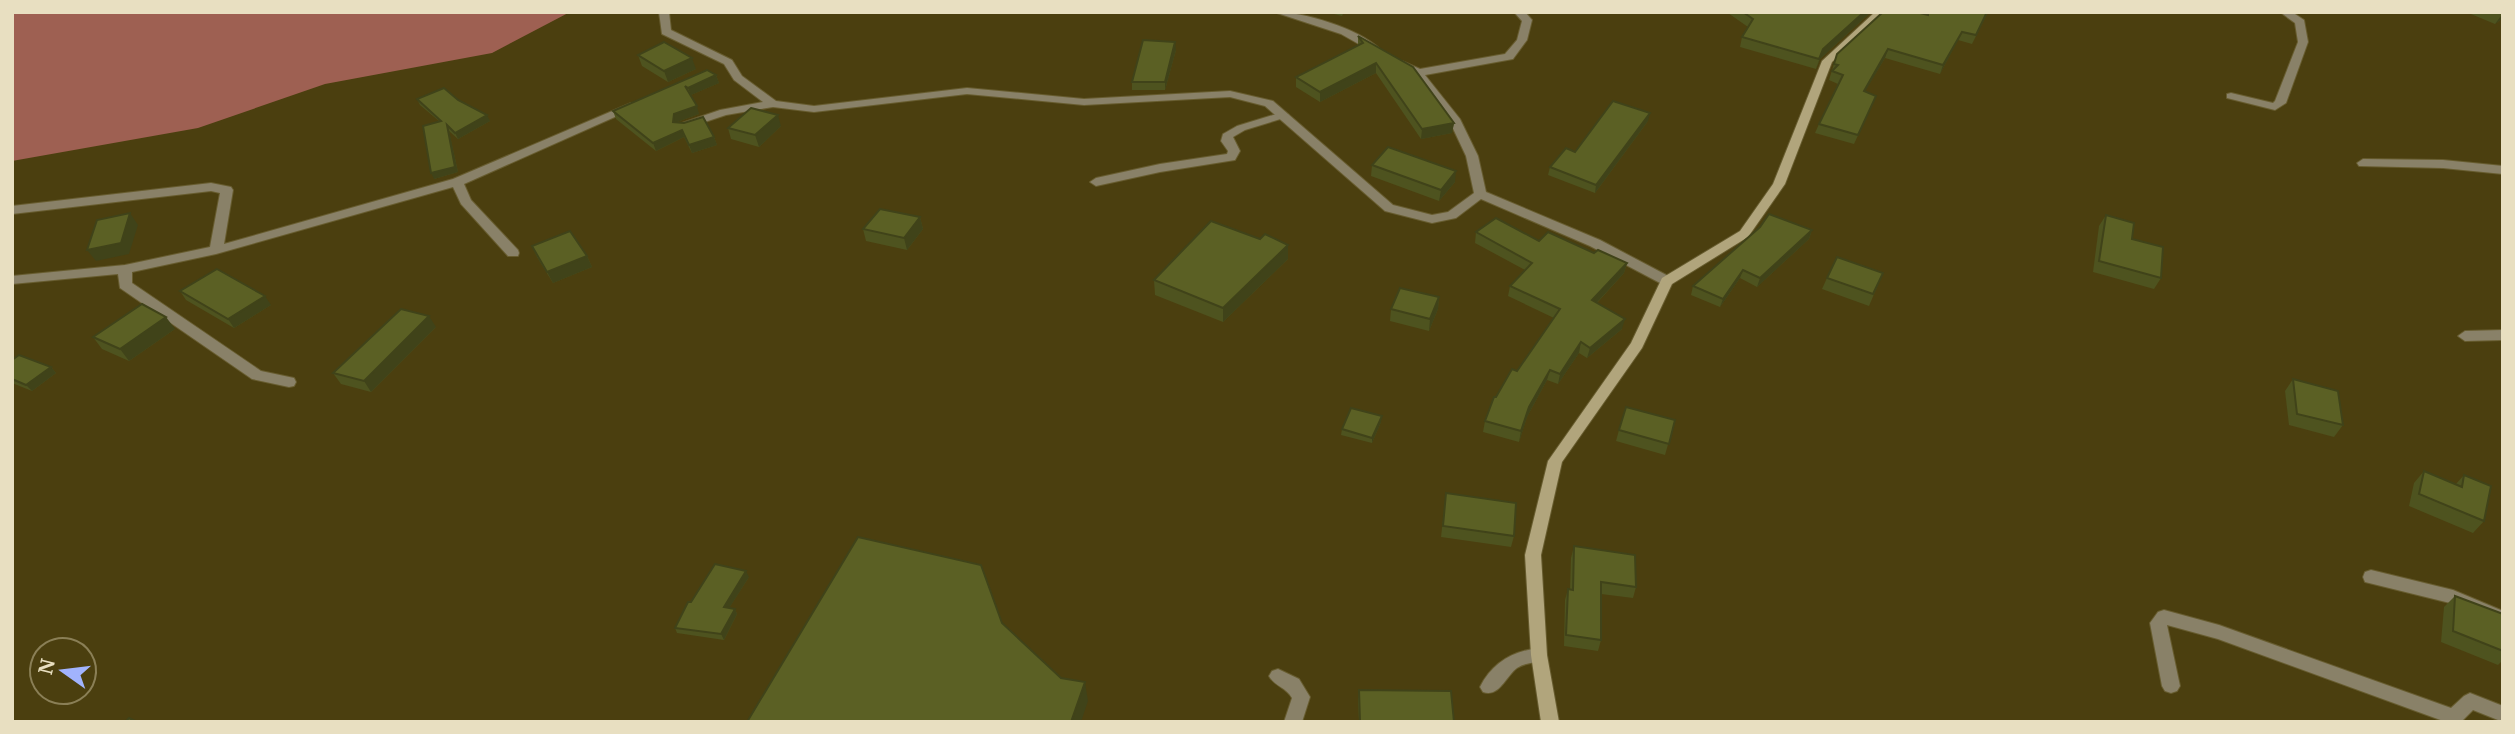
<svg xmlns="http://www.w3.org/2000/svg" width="2515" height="734" font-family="Merriweather,serif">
<rect width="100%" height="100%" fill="#4b3f0f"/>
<polygon fill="#9e6052" points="12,12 570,12 492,53 325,84 198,128 12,161"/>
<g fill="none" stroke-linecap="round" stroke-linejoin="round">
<defs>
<g id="lane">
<polygon points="1283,112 1289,115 1287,117 1245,130 1233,137 1240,151 1235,160 1160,172 1096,186 1090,182 1096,178 1160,164 1227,154 1228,151 1221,141 1223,134 1237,126"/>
<polygon points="2503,330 2503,340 2465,341 2458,336 2465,331"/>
<path d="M 1539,648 L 1545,650 L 1547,655 L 1545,660 C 1536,663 1526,662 1517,668 C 1506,676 1499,698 1483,692 L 1480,687 C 1492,663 1513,651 1539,648 Z"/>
<path d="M 1278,669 L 1299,679 L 1310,697 L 1302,722 L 1284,722 L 1292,698 C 1286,687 1274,686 1269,676 L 1272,671 Z"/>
</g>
<g id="street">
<polygon points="659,12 669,12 671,30 732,60 742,76 776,101 814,106 967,88 1084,99 1230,91 1273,101 1393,205 1432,215 1448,212 1474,193 1466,156 1449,120 1414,75 1397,64 1402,61 1420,69 1505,54 1517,40 1522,21 1514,12 1525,12 1532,20 1527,40 1513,59 1425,75 1460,119 1478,156 1486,192 1600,240 1672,278 1674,281 1672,284 1662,284 1590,246 1481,199 1456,218 1432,223 1385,211 1265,106 1230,97 1084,105 967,94 814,112 773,107 726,115 690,127 682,127 682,123 720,110 763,102 734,80 724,64 662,34"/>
<path d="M 1274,12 C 1305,12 1357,28 1380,49 L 1379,51 L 1371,51 L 1341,34 Z"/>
<polygon points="2280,12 2292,12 2304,20 2308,42 2286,103 2275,110 2227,98 2227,94 2231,93 2273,103 2275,101 2298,42 2295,23"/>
<polygon points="631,103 637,106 635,108 464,184 471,200 518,250 519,253 518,256 508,256 461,204 453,187 216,254 132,272 132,283 261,371 294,378 296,382 294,386 289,387 252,379 120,288 118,274 12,284 12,276 125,265 210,247 220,193 211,191 12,214 12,206 211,183 231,187 233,190 224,244 453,179"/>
<polygon points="2363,159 2443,160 2503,166 2503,174 2443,168 2359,166 2357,163"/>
<polygon points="2371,570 2453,590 2503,611 2503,626 2450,603 2365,582 2363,577 2365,572"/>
<polygon points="2164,610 2219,625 2451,708 2464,696 2470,693 2503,706 2503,722 2473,710 2461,722 2446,722 2218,639 2167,625 2180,686 2177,691 2171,693 2165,691 2162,686 2150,623 2158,612"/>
</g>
<polygon id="secondary" points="1875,12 1886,12 1832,62 1785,184 1748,237 1672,284 1642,348 1562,462 1541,555 1547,655 1559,722 1541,722 1531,655 1525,555 1548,461 1631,343 1662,278 1740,231 1773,184 1822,61"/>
</defs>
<use href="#lane" stroke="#675c2f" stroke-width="2"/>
<use href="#street" stroke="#675c2f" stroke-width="2"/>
<use href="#secondary" stroke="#675c2f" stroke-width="2"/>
<use href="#lane" fill="#898168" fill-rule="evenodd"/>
<use href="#street" fill="#898168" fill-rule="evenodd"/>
<use href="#secondary" fill="#b1a57c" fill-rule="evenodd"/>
</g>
<g fill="#4e531f">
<polygon points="1326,12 1344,12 1342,16"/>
<polygon points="1728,12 1871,12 1820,59 1816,69 1740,47 1742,37 1748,27 1728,13"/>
<polygon points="1924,12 1988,12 1972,44 1958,40 1940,74 1885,58 1865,91 1872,105 1854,144 1815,133 1819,124 1838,84 1829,80 1837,54 1924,14"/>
<polygon points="2466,12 2503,12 2503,18 2495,24"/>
<polygon points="1358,36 1454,123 1452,133 1421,139 1376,73 1320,102 1296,87 1296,77 1358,46"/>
<polygon points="1176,50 1165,90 1132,90 1132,82"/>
<polygon points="638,55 696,69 668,82 642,66"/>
<polygon points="716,75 719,83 691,95 699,114 677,122 714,137 717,145 692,153 684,137 656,151 616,119 613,111"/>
<polygon points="417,99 458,100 490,121 458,139 449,131 458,172 434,179 439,121 420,105"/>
<polygon points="1648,121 1595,193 1548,175 1550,167 1575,152"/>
<polygon points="781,126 759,147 731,139 728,128"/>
<polygon points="1372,165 1455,182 1439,201 1371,176"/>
<polygon points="2106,215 2132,239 2161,278 2154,289 2093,272 2099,226"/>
<polygon points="920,217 923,229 907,250 866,241 863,229"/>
<polygon points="1812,230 1809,239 1757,287 1740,278 1720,307 1691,295 1693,286"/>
<polygon points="1476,232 1539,241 1594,253 1627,263 1624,273 1597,303 1622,329 1587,358 1579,353 1558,384 1547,380 1527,417 1519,442 1483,432 1485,421 1496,397 1517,371 1554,318 1508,296 1510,286 1525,270 1475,243"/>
<polygon points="1260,239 1288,245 1288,259 1223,322 1155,295 1154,280"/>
<polygon points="532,246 587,256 592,267 553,283 537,257"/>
<polygon points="1883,273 1869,306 1822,289 1827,278"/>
<polygon points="180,291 271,305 234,328 186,300"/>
<polygon points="1439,297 1438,309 1429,331 1390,321 1391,309"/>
<polygon points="436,327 371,392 341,384 333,373"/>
<polygon points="175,329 129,361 102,349 93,337"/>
<polygon points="12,360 51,367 56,373 32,391 12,383"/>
<polygon points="2293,379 2343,425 2334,437 2289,425 2285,391"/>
<polygon points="1675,420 1665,455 1616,441 1619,430"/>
<polygon points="1381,422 1372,443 1341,435 1342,429"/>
<polygon points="2424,471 2456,484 2464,475 2484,521 2473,533 2409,506 2414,483"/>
<polygon points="1446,493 1514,536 1511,547 1441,537"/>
<polygon points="1574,546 1636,587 1633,598 1601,594 1601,640 1598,651 1564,646 1565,600 1568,589 1570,590 1571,558"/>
<polygon points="749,577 729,608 735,609 737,614 724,640 677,633 675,628 691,602"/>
<polygon points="2455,596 2503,614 2503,660 2498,665 2441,642 2444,607"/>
<polygon points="1359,690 1454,722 1359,722 1358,701"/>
</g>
<g fill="#404319">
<polygon points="1864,12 1871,12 1820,59 1816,69 1823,49"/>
<polygon points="2503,13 2503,18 2495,24"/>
<polygon points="1962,32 1958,40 1940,74 1943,65"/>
<polygon points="1175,42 1176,50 1165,90 1165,82"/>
<polygon points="1888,49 1885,58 1860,100 1864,91"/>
<polygon points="692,58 696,69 668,82 664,71"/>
<polygon points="1376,63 1376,73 1320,102 1320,92"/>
<polygon points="716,75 719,83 691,95 688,88"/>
<polygon points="697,106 699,114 677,122 676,130 673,122 674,114"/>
<polygon points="1650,113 1648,121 1595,193 1596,185"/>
<polygon points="487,115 490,121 458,139 455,133"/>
<polygon points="778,115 781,126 759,147 755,135"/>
<polygon points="1454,123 1452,133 1421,139 1422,129"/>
<polygon points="447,125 449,131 458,172 434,179 431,173"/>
<polygon points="682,130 684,137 656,151 653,143"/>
<polygon points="714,137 717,145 692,153 689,145"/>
<polygon points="1456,171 1455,182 1439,201 1441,190"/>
<polygon points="130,213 138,225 129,254 96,261 87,250"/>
<polygon points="920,217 923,229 907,250 904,238"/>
<polygon points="1812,230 1809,239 1757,287 1760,278"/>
<polygon points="1288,245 1288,259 1223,322 1223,308"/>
<polygon points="587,256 592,267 553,283 547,272"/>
<polygon points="1627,263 1624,273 1590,310 1592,300"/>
<polygon points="1743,270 1740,278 1720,307 1723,299"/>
<polygon points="265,296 271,305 234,328 228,319"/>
<polygon points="1439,297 1438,309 1429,331 1430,319"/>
<polygon points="429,316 436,327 371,392 364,381"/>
<polygon points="166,317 175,329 129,361 120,349"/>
<polygon points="1625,319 1622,329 1587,358 1590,348"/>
<polygon points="1581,342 1579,353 1558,384 1560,374"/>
<polygon points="51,367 56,373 32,391 26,385"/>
<polygon points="1550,370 1547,380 1527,417 1519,442 1521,431 1529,407"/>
<polygon points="1382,416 1381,422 1372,443 1372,438"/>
<polygon points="746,571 749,577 726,613 724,607"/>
<polygon points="735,609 737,614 724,640 721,634"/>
<polygon points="1085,682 1088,701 1081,722 1071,722"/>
</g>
<g fill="#5b6024" stroke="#404319" stroke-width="2">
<polygon points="1743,12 1864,12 1823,49 1819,59 1742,37 1753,19"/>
<polygon points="1883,12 1916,12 1928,15 1928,12 1987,12 1976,35 1962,32 1943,65 1888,49 1864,91 1876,96 1858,135 1819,124 1843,75 1832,71 1838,65 1834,64 1837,54"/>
<polygon points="1358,36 1413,67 1454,123 1422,129 1376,63 1320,92 1296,77 1363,43"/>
<polygon points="1143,40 1175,42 1165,82 1132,82"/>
<polygon points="664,42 692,58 664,71 638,55"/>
<polygon points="707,70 716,75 688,88 685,86 697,106 674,114 673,122 684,123 703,117 714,137 689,145 682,130 653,143 613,111"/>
<polygon points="444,88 458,100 487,115 455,133 447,125 455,167 431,173 423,126 441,121 417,99"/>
<polygon points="1613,101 1650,113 1596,185 1550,167 1566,148 1575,152"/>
<polygon points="751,108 778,115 755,135 728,128"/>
<polygon points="1388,147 1456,171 1441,190 1372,165"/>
<polygon points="880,209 920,217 904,238 863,229"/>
<polygon points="130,213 121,243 87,250 97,220"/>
<polygon points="1769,214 1812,230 1760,278 1743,270 1723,299 1693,286 1760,227"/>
<polygon points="2106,215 2134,223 2132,239 2163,247 2161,278 2099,261"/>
<polygon points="1496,218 1539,241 1548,232 1594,253 1598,250 1627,263 1592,300 1625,319 1590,348 1581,342 1560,374 1550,370 1529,407 1521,431 1485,421 1494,397 1496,397 1512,369 1517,371 1560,309 1510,286 1532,263 1476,232"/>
<polygon points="1211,221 1260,239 1265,234 1288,245 1223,308 1154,280"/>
<polygon points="570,231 587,256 547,272 532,246"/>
<polygon points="1837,257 1883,273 1873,294 1827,278"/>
<polygon points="217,269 265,296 228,319 180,291"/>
<polygon points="1400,288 1439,297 1430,319 1391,309"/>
<polygon points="142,304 166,317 120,349 93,337"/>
<polygon points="401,309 429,316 364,381 333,373"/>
<polygon points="19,355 51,367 26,385 12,379 12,360"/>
<polygon points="2293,379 2338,391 2343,425 2297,414"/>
<polygon points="1626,407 1675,420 1669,444 1619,430"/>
<polygon points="1351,408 1382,416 1372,438 1342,429"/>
<polygon points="2424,471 2462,487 2464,475 2491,486 2484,521 2419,494"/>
<polygon points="1446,493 1516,503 1514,536 1443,526"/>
<polygon points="858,537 981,565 1002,623 1061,678 1085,682 1071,722 747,722"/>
<polygon points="1574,546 1635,555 1636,587 1601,582 1601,640 1566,635 1568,589 1573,590"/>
<polygon points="715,564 746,571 724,607 735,609 721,634 675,628 688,602 691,602"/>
<polygon points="2455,596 2503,614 2503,651 2453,631"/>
<polygon points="1359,690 1451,691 1454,722 1360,722"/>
<polygon points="129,718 137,722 125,722"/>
</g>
<rect width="2515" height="734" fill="none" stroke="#e8dfc1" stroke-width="28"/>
<g transform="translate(63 671) rotate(284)"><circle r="33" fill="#4b3f0f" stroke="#8a7f56" stroke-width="2"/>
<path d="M0-5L12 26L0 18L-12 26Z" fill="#a1b3fd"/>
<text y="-10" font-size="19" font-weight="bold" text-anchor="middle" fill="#e8dfc1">N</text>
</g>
</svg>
